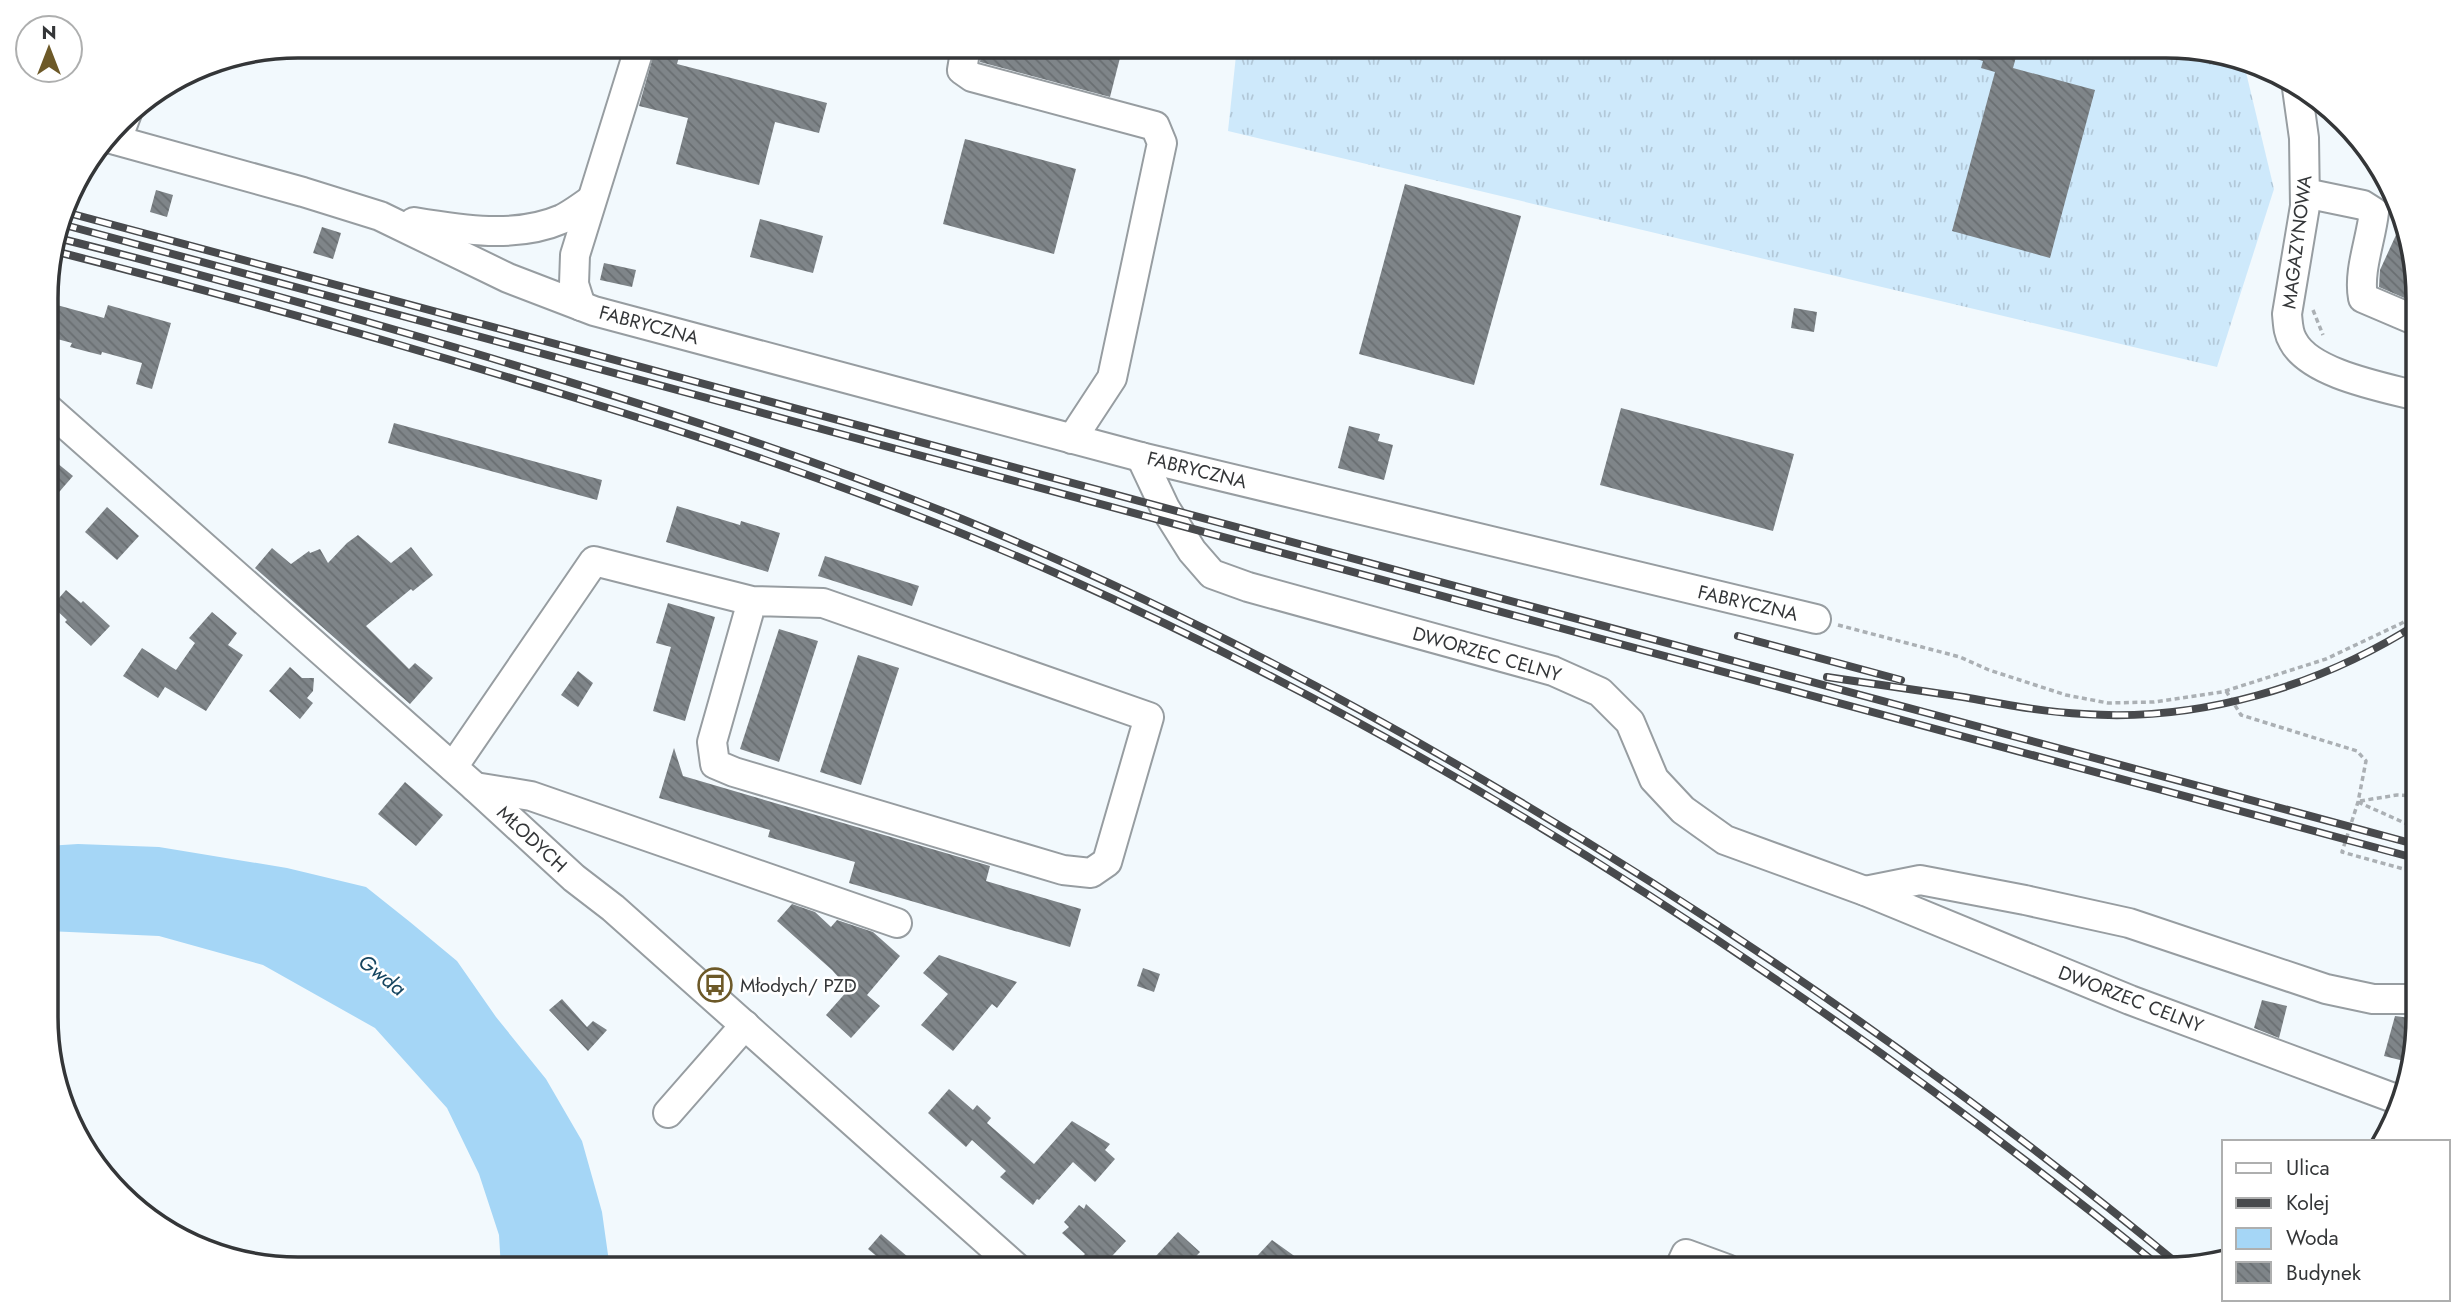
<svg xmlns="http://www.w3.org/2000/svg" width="2464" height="1315" font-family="Jost,sans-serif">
<defs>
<pattern id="grass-tufts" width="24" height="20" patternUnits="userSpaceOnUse" patternTransform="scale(1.75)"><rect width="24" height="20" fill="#cee9fb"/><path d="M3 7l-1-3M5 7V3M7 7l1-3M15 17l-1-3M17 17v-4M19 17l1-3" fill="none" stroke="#b2c8d8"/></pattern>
<pattern id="building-back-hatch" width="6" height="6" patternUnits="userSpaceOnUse" patternTransform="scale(1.75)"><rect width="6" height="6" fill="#7f8589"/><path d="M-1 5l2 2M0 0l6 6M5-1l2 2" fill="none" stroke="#696e71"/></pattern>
</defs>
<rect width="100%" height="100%" fill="#f2f9fd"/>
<polygon fill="url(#grass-tufts)" points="1237,46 2166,46 2244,64 2274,189 2217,367 1228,131"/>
<polygon fill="#a5d6f6" points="78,844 159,847 287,868 366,887 410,922 457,961 496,1017 546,1079 582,1141 602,1212 610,1269 501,1269 499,1235 479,1174 447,1108 375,1028 263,965 159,936 47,931 47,846"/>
<g fill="url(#building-back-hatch)">
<polygon points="656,46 682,46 677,64 827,103 819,133 775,122 759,185 676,164 688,118 639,106"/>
<polygon points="982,46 1123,46 1110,97 980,62"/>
<polygon points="1948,46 2019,46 2013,68 2095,90 2050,258 1952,231 1995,72 1981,68 1983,61 1947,50"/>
<polygon points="965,139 1076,169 1054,254 943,224"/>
<polygon points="1405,184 1521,216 1474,385 1359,354"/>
<polygon points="156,190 173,195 167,217 150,212"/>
<polygon points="760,219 823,236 813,273 750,257"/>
<polygon points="2401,224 2416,265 2416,303 2379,287 2380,270"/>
<polygon points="322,227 341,233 333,259 313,253"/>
<polygon points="604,263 636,270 632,287 600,280"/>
<polygon points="46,302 104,318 108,305 171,323 152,389 136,384 142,363 102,352 101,355 85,351 70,347 72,343 46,336"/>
<polygon points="1794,308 1817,312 1814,332 1791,328"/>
<polygon points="1621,408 1794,454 1773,531 1600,485"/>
<polygon points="394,423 602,480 597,500 388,443"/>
<polygon points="1349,426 1380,434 1378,441 1393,445 1384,480 1338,468"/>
<polygon points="46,454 73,476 47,506 46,480"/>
<polygon points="677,506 740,525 741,521 780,533 768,572 666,542"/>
<polygon points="107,507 139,536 117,560 85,532"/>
<polygon points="358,535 391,563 411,547 433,575 413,591 411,589 366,626 409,669 415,663 433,678 410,704 255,568 272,548 291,564 309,551 310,553 320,549 328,563 347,543"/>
<polygon points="825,556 919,586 912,606 818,576"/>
<polygon points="66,590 81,603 83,601 110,626 91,646 65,622 67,620 52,606"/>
<polygon points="668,603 715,617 685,721 653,711 671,647 656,643"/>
<polygon points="212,612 237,633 228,645 243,655 206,711 165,687 158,698 123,676 142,648 176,670 195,643 189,638"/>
<polygon points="779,629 818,641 779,762 740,749"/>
<polygon points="858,655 899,668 861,785 820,772"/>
<polygon points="290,667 302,678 314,678 313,691 307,698 313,703 300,719 269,691"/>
<polygon points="578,671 593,683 578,707 561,695"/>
<polygon points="674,748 683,776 990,866 986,881 1081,909 1070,947 849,883 855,862 768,837 770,830 659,798"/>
<polygon points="405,782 443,815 416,846 378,814"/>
<polygon points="792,904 815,912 831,927 837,920 873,932 900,956 867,995 880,1006 851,1038 826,1015 849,989 832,970 777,921"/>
<polygon points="939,955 1017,982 997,1008 992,1004 953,1051 921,1025 948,994 923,973"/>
<polygon points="1143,968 1160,974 1154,992 1137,986"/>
<polygon points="562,999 587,1027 593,1021 607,1030 588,1051 549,1010"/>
<polygon points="2262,1000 2287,1006 2279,1038 2254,1028"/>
<polygon points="2395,1016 2418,1019 2408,1062 2384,1056"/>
<polygon points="949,1089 973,1110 977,1105 991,1118 987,1123 1034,1164 1072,1121 1110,1144 1105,1150 1115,1159 1095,1182 1073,1162 1039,1200 1037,1199 1033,1205 1000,1177 1006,1171 972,1140 966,1147 928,1113"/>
<polygon points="1086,1204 1126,1241 1100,1269 1071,1269 1085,1254 1062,1233 1069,1227 1064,1222 1079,1205 1084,1209"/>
<polygon points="1178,1232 1200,1252 1184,1269 1144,1269"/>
<polygon points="881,1234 922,1269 892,1269 868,1249"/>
<polygon points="1272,1240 1293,1255 1309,1269 1245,1269"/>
</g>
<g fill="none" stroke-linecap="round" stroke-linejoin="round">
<defs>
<g id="minor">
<polyline points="966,46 962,70 972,77 1155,126 1162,143 1112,378 1072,439"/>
<path d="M 2297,88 L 2304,138 L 2305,206 L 2287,314 C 2288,324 2288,333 2293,341 C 2310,374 2383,387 2417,396"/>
<polyline points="108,138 303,192 380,216 508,278 594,311 1141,457 1816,619"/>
<polyline points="117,140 127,113"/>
<path d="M 2305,193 L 2363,205 L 2374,212 C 2371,240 2358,271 2363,298 L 2417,321"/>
<path d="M 414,222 C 462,230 516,239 562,219 C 572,214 581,207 590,201"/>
<polyline points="581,306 574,284 575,255 640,46"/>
<polyline points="46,407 475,787 574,878 613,908 1018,1269"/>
<polyline points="1141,457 1165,508 1192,551 1212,574 1248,587 1553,671 1600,692 1630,722 1654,779 1683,810 1725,840 1865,891 2130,1000 2399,1100"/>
<polyline points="453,767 594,561 752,601 823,603 1149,717 1107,862 1091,873 1063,870 734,772 715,764 712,742 752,601"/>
<polyline points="475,787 531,796 897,923"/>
<polyline points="1865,891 1920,880 2025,900 2129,923 2326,989 2373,999 2418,999"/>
<polyline points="668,1113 745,1025"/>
<polyline points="1679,1269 1686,1254 1727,1269"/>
</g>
</defs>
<use href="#minor" stroke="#979da1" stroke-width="32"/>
<g stroke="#abb0b4" stroke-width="3.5" stroke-dasharray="5 3.5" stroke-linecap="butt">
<polyline points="2313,310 2323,335"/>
<polyline points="1838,625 1960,657 1989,670 2066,695 2108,703 2154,702 2222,692 2326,659 2402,623 2417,613"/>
<polyline points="2226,691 2241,715 2357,751 2366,761 2358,802 2342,852 2418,873"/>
<polyline points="2360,801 2397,795 2418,796"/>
<polyline points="2358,802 2418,829"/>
</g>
<use href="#minor" stroke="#fff" stroke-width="28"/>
<defs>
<g id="rail">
<polyline points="65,212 2418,845"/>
<polyline points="61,224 2418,859"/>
<path d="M 58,238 C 197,273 336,312 474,353 C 638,402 802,454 962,519 C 1151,596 1332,690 1507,794 C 1745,934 1971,1093 2184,1269"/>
<path d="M 54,251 C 227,295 399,343 569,396 C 735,447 900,504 1060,575 C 1458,752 1825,995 2163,1269"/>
<polyline points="1738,636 1901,680"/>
<path d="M 1827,677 C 1872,684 1918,690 1963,697 C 2003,704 2043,712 2084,714 C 2200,722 2320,686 2417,624"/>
</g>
</defs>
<use href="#rail" stroke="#484a4d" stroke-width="8"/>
<use href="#rail" stroke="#fff" stroke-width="5" stroke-dasharray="16" stroke-linecap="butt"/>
</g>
<defs>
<symbol id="bus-ring" viewBox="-11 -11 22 22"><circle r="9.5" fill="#fff" stroke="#6d5928" stroke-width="1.5"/><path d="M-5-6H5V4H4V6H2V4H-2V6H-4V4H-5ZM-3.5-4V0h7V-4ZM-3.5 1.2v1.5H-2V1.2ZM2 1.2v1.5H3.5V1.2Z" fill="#6d5928"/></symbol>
</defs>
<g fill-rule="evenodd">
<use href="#bus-ring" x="696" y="966" width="38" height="38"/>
</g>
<g text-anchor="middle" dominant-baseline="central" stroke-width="5" stroke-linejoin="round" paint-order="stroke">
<g font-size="19" fill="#343638" stroke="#fff">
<text transform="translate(2297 242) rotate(-83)">MAGAZYNOWA</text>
<text transform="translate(649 325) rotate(15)">FABRYCZNA</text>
<text transform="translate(1197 470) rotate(14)">FABRYCZNA</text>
<text transform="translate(1748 603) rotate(13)">FABRYCZNA</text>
<text transform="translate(1487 654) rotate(16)">DWORZEC CELNY</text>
<text transform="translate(532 839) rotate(43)">MŁODYCH</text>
<text transform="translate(2131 999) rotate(21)">DWORZEC CELNY</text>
</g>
<g font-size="19" fill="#343638" stroke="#fff" text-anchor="start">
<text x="740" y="985">Młodych/ PZD</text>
</g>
<g font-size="21" font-style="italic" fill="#154560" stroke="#fff">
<text transform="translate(382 975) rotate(38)">Gwda</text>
</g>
</g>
<path d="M0 0H2464V1315H0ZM298 58H2166A240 240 0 0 1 2406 298V1017A240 240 0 0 1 2166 1257H298A240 240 0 0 1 58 1017V298A240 240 0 0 1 298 58Z" fill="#fff" fill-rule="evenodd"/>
<path fill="none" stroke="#343638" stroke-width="3.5" d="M298 58H2166A240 240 0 0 1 2406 298V1017A240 240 0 0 1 2166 1257H298A240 240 0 0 1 58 1017V298A240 240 0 0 1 298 58Z"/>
<rect x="2222" y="1140" width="228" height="161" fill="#ffffff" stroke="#aeafaf" stroke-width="2"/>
<rect x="2236" y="1163" width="35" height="10" fill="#ffffff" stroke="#aeafaf" stroke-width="2"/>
<text x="2286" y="1175" font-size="21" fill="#343638">Ulica</text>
<rect x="2236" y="1198" width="35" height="10" fill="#484a4d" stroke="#aeafaf" stroke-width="2"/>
<text x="2286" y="1210" font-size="21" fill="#343638">Kolej</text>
<rect x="2236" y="1228" width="35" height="21" fill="#a5d6f6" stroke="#aeafaf" stroke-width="2"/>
<text x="2286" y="1245" font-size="21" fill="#343638">Woda</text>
<rect x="2236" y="1262" width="35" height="21" fill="url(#building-back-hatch)" stroke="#aeafaf" stroke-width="2"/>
<text x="2286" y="1280" font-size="21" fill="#343638">Budynek</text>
<g transform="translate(49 49)"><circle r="33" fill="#ffffff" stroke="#aeafaf" stroke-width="2"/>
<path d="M0-5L12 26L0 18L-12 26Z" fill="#6d5928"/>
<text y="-10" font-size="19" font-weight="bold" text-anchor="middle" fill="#343638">N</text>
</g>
</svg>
